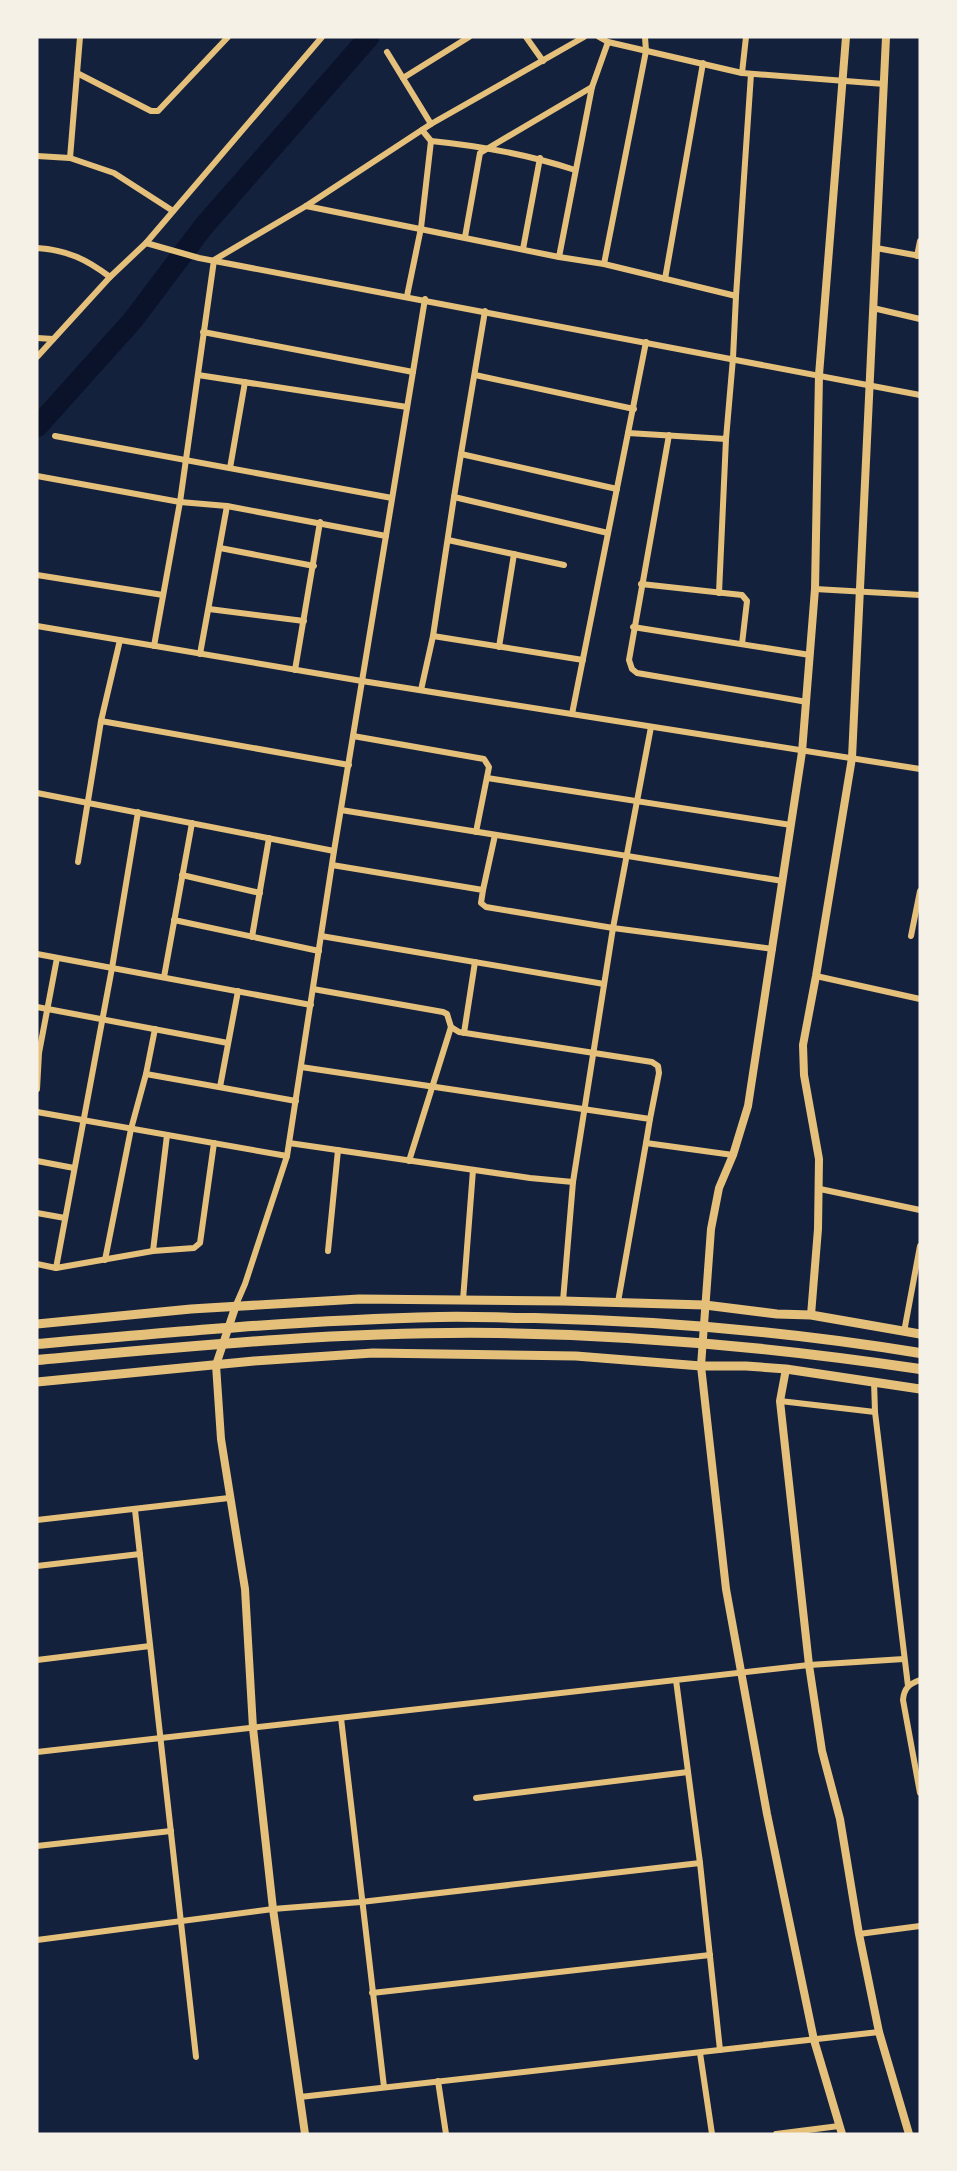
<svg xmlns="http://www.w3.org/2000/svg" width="957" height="2171" font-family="Rubik,sans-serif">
<rect width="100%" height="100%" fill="#14213d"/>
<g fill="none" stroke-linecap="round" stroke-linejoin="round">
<polyline stroke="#0b132b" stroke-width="21" points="37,427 133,320 203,227 369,37"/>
<g stroke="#e5c07b" stroke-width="6">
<polyline points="526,37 543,61"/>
<polyline points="599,37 608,42 742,73 884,84"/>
<polyline points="387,52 431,124"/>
<polyline points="77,73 151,111 158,111 228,37"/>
<polyline points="742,73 746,37"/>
<polyline points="403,78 469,37"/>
<path d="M 422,130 L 431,141 C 481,146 527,154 575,170"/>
<polyline points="37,156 70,158 114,173 173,211"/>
<polyline points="70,158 80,37"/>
<polyline points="306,206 559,257 604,264 736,296 751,74"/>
<polyline points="465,237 480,153 592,87"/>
<polyline points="146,243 199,258 920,395"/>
<path d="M 37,248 C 67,250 86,259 110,277"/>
<polyline points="876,248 920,256"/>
<polyline points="523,249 540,158"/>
<polyline points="917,256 920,241"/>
<polyline points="559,257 592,87 608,42"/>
<polyline points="604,264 646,51 645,37"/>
<polyline points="665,279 703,63"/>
<polyline points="407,296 421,228 431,141"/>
<polyline points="873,308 920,319"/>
<polyline points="485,311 461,454 617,489"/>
<polyline points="203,332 413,372"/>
<polyline points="37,338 53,339"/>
<polyline points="646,342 628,433 726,439 733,358 736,296"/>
<polyline points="37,357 110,277 146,243 322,37"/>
<polyline points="198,375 407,407"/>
<polyline points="475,375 634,409"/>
<polyline points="669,435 629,660 632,669 637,673 807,702"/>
<polyline points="55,436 392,498"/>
<polyline points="461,454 454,497 608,533"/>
<polyline points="230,468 245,382"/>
<polyline points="37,476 180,502 214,260 306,206 431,124 584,37"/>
<polyline points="454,497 433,636 583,660"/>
<polyline points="448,540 564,565"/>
<polyline points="220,548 314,566"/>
<polyline points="37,575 163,595"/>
<polyline points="641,584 742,595 747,601 742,644"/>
<polyline points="815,589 920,595"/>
<polyline points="719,593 726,439"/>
<polyline points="209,609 304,621"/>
<polyline points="37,626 362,681 920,769"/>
<polyline points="633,627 810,655"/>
<polyline points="154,646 180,502 227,506 386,536"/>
<polyline points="499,647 514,554"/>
<polyline points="200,654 227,506"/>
<polyline points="295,670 320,522"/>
<polyline points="421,690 433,636"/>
<polyline points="572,714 628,433"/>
<polyline points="101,721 120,640"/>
<polyline points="353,736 484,759 489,767 476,832"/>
<polyline points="487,778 791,825"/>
<polyline points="37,793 334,851"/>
<polyline points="341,810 783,881"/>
<polyline points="78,862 101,721 349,765"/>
<polyline points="332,865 483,890 481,903 486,907 613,928 651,727"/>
<polyline points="182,875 260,893"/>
<polyline points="483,890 495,835"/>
<polyline points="174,920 319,951"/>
<polyline points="321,936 604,984"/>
<polyline points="911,936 920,891"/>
<polyline points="252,937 269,838"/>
<polyline points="37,954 311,1005"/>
<polyline points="816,976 920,999"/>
<polyline points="164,977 192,823"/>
<polyline points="313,989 443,1012 447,1014 451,1027 459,1032 652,1062 658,1066 659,1073 650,1119"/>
<polyline points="37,1007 228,1043"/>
<polyline points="464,1033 475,962"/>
<polyline points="301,1067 650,1119 646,1143 733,1155"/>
<polyline points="146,1074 296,1101"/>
<polyline points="220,1087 238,991"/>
<polyline points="37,1089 39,1053 57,958"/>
<polyline points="37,1112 287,1156"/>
<polyline points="289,1143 530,1178 573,1182"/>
<polyline points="37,1161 74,1168"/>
<polyline points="409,1161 451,1027"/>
<polyline points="820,1189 920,1210"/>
<polyline points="37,1213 65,1218"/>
<polyline points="153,1251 167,1135"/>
<polyline points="328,1251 338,1150"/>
<polyline points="105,1260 131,1129 146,1074 155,1029"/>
<polyline points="37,1264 56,1268 112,968 138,812"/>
<polyline points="56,1268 153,1251 194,1248 200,1243 214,1143"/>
<polyline points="463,1300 473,1170"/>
<polyline points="563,1301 573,1182 613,928 773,949"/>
<polyline points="618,1302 646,1143"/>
<polyline points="235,1307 245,1284 287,1156 334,851 425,299"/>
<polyline points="904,1332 920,1246"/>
<polyline points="874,1381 875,1412 908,1686"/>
<polyline points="780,1401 875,1412"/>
<polyline points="135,1510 196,2057"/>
<polyline points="37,1520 229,1498"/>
<polyline points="37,1566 140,1554"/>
<polyline points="37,1660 150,1646"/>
<polyline points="676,1680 700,1863 720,2050"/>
<path d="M 920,1680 C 909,1684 904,1688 903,1700 L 920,1793"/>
<polyline points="341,1718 384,2087"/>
<polyline points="37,1752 809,1665 904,1659"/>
<polyline points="476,1798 688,1772"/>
<polyline points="37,1846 171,1831"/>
<polyline points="859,1934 920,1926"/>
<polyline points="37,1940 273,1909 361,1902 700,1863"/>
<polyline points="372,1993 710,1955"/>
<polyline points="700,2053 712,2134"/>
<polyline points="438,2081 446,2134"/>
<polyline points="300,2097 879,2032"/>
<polyline points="776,2134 839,2126"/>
</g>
<g stroke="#e5c07b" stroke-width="8">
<polyline points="235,1308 216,1365 221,1439 245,1589 253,1728 273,1909 305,2134"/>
<polyline points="811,1315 818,1229 819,1159 804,1075 803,1045 816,976 852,758 886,37"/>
<polyline points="786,1369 780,1401 809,1665 822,1751 840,1819 859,1934 879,2032 909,2134"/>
<polyline points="842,2134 814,2040 767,1814 726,1589 701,1366 711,1229 719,1188 733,1155 748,1106 802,752 815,589 819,375 846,37"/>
</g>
<g stroke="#e5c07b" stroke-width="9">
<polyline points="37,1324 191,1309 359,1299 563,1301 705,1305 777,1314 811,1315 920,1334"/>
<polyline points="37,1382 254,1361 373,1353 576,1356 701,1366 746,1366 786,1369 920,1389"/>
</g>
<g stroke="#e5c07b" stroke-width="10">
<path d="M 37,1344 C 171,1332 304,1320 439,1317 C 471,1316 503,1318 535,1318 C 664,1321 793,1332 920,1353"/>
<path d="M 37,1360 C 190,1346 343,1331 498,1333 C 639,1335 780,1348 920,1369"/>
</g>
</g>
<rect width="957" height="2171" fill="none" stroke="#f6f1e7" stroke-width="77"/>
</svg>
